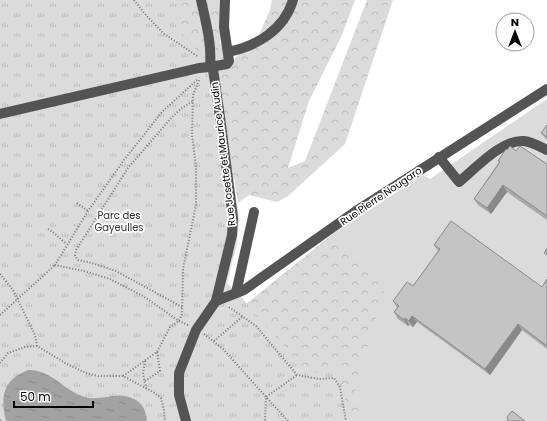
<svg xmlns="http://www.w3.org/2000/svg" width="547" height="421" font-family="Poppins,sans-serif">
<defs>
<pattern id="forest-crowns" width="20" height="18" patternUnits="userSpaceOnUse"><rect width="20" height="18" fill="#dbdbdb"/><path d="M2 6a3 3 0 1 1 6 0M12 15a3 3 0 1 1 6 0" fill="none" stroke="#bababa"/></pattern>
<pattern id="park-tufts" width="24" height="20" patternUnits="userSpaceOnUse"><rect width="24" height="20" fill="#dbdbdb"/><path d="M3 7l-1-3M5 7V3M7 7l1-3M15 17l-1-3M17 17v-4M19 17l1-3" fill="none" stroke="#bababa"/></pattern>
<pattern id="water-ripples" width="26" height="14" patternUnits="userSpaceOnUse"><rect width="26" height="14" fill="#a2a2a2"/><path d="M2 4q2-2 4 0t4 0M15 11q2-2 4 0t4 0" fill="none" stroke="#8a8a8a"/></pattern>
</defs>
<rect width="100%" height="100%" fill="#fff"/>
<polygon fill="#dbdbdb" points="547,99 547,421 349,421 334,233 423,175 430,179"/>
<path fill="url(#forest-crowns)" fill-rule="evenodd" d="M 26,0 L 224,0 L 220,42 L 229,64 L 259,35 L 270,10 L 272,0 L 355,0 L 342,35 L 309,101 L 288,168 L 305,161 L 367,0 L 393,0 L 345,144 L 288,196 L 277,202 L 249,195 L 238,203 L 234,177 L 202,307 L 214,330 L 334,233 L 387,282 L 355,387 L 359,421 L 275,421 L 285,406 L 264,379 L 231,350 C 229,351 225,352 223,354 C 209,366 199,405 209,421 L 147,421 L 147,416 L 142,405 L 141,391 L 137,377 L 147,351 L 144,342 L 136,337 L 125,325 L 112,317 L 96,302 L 73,300 L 62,306 L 33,357 L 34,370 C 22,371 6,379 3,391 C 1,397 2,405 3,411 L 0,407 L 0,253 C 22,244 42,235 60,219 C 68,213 75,205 83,198 C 82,167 70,128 31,132 C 20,133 10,139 0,144 L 0,13 L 10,10 ZM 190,185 L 204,186 C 206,194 209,203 209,211 C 209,240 203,271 188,295 L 172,296 C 155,270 132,239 161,211 C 166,206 175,205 179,200 C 183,196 186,190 190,185 Z"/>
<polygon fill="url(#park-tufts)" points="0,0 176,0 183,35 203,58 217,56 239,220 237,243 227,283 243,299 303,368 318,373 335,367 341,378 349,421 0,421"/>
<path fill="url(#water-ripples)" d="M 28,370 C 51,369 64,391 85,397 C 103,402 117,389 136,400 C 144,405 146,412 147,421 L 6,421 C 0,396 3,380 28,370 Z"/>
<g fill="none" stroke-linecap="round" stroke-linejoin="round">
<g stroke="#767676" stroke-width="2" stroke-dasharray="1 2" stroke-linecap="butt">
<polyline points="134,0 145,14 163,33 197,56 197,58"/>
<polyline points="77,203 88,211"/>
<path d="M 48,229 C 55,233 60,239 67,244"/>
<polyline points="0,274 13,290 35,335 37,346"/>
<polyline points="182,307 116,271 92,263 78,260 75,256 76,250 128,168 172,117 182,108 193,101"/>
<polyline points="229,307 256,326 297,375 319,379 334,378 340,387 346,421"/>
<polyline points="0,315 55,265"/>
<polyline points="188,325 179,321 143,296 110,279 84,271 55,265 88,211 124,160 162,112 198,79"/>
<polyline points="204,334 223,349 266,397 265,421"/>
<polyline points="214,341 243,316"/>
<polyline points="145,361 143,374 146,388"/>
<polyline points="0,363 8,353 25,347 37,346 67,364 86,373 98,376 123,376 155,393 161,398 164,410 165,421"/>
<polyline points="123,376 157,352 170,327 179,321 182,314 183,269 196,205 196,167 192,135 193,95 200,78"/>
<polyline points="145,381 160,371 157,352"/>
<polyline points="0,420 1,421"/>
<polyline points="288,421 266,397 297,375"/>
</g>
<g stroke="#545454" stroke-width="10">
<path d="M 201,0 C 206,23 212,44 210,67 L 227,64 L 229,61 L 224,27 L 225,0"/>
<path d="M 228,52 C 257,46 284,30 293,0"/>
<polyline points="0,114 199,68 210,67 213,69 220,117 233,218 232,235 216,301 196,330 179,373 179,395 186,421"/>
<path d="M 439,157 L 459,182 C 475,169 502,139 524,141 C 532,142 539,146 547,150"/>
<polyline points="236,293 254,212"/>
<polyline points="216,301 244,290 356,211 547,89"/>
</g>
</g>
<g fill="#a9a9a9">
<polygon points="547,125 547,140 541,133"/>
<polygon points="507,150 516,151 547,164 547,220 507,192 491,214 478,205 474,199 499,162 498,161"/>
<polygon points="434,245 542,287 547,279 547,349 522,330 490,375 417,322 413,327 409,325 408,326 398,319 394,312 397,308 393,301 413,286 438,251"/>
</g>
<g fill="#898989">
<polygon points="503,185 507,192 491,214 487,208"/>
<polygon points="412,316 417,322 413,327 409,321"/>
<polygon points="405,318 409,325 408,326 404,320"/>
<polygon points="518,324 522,330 490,375 485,369"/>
</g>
<g fill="#c4c4c4" stroke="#898989">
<polygon points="547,125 547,137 541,133"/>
<polygon points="510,146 516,151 520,146 547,164 547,216 503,185 487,208 474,199 500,162 498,161 506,149 507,150"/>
<polygon points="451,221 542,287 547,279 547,346 518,324 485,369 412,316 409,321 405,318 404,320 394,312 399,306 393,301 407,282 413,286 440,249 434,245"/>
<polygon points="547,248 547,255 544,253"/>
<polygon points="512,411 525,421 507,421 508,420 507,417"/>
</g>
<g text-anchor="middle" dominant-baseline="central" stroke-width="3.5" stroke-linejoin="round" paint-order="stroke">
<g font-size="10" fill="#000" stroke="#fff">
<text transform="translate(223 154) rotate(-97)">Rue Josette et Maurice Audin</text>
<text transform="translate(381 196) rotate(-34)">Rue Pierre Nougaro</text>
</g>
<g font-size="10" fill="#323232" stroke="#fff">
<text x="119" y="215">Parc des<tspan x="119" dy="12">Gayeulles</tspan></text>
</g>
</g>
<g transform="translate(515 32)"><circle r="19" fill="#ffffff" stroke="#999999"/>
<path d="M0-3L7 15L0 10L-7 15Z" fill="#000000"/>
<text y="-6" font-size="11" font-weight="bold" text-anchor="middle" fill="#000000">N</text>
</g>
<path d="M14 401v6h79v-6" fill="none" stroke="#000000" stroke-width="2"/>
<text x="20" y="401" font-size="12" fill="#000000" stroke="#ffffff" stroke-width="3" paint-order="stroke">50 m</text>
</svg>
